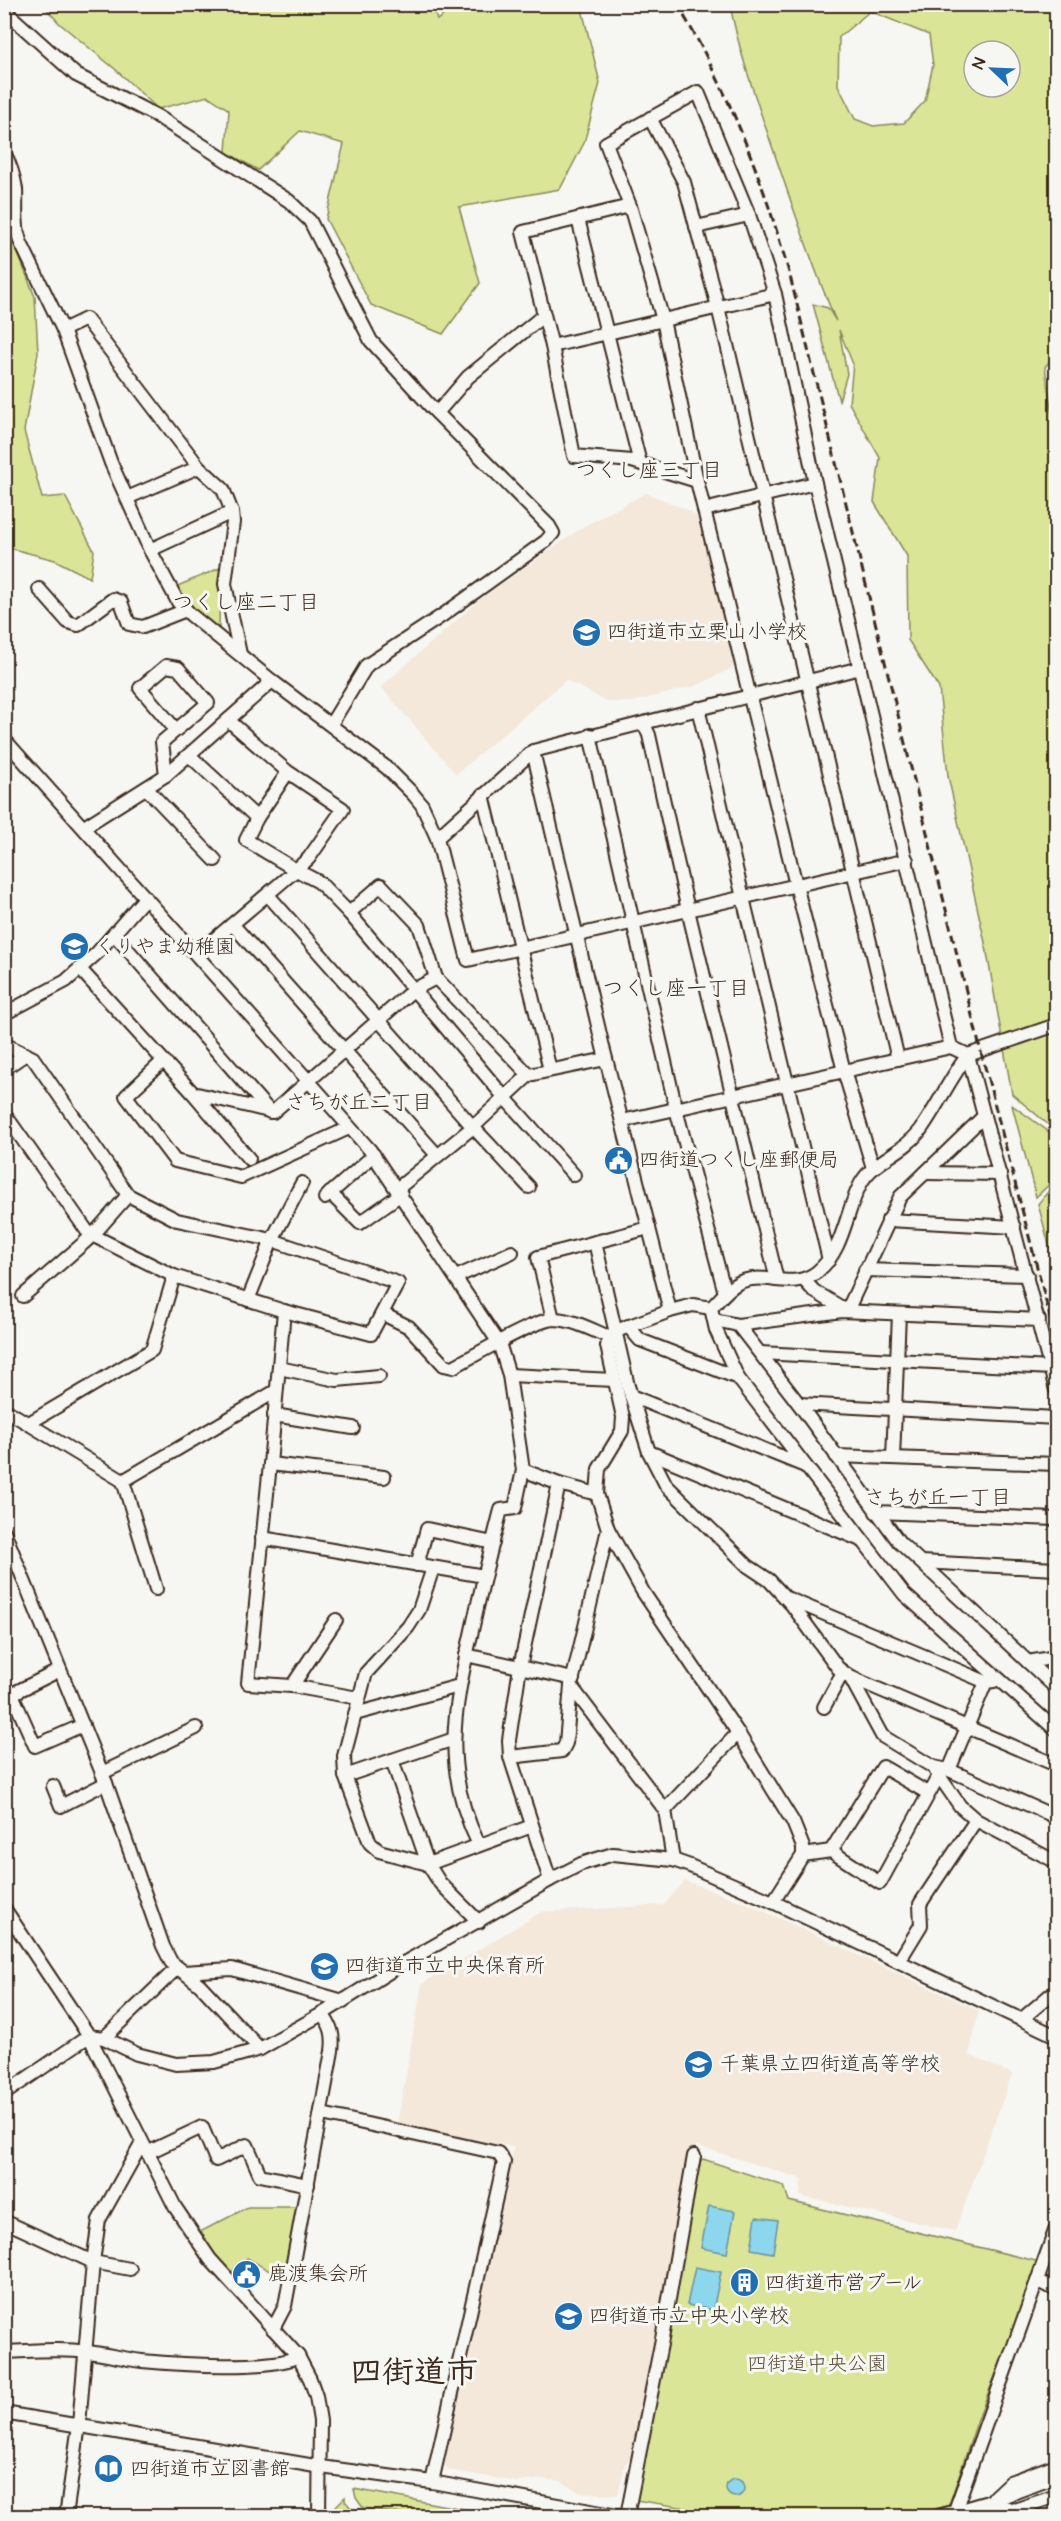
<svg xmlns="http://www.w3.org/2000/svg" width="1061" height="2521" font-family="'Architects Daughter','Klee One',sans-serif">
<rect width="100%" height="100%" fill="#f6f6f2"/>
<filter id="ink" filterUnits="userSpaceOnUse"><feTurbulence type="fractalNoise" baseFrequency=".0167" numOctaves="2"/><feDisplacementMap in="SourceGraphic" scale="12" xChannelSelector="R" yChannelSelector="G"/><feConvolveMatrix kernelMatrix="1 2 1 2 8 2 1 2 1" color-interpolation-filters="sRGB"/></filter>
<g filter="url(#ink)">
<g fill="#f3e8d9">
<polygon points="646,493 690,511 700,520 736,666 695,686 632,702 608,702 566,680 456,774 381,687 483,597 583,527"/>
<polygon points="685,1881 753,1906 979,2011 969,2055 1012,2074 955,2231 800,2196 802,2179 698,2146 691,2149 632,2457 625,2464 618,2495 579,2492 561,2481 543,2479 518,2482 448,2470 444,2465 514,2147 397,2125 422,1984 541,1912 664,1905"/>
</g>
<g fill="#dae598" stroke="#8a885b" stroke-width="1.5" fill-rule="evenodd">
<polygon points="432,4 437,20 458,5 581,5 600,83 584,143 560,189 459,207 480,283 443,334 371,305 326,219 344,144 300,131 258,170 226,152 229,110 208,96 158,109 115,69 59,23 43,5"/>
<path d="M 730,5 L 1056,5 L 1056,353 L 1045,367 L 1053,421 L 1056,423 L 1056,1131 L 1012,1094 L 986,947 L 948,776 L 939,688 L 908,640 L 907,556 L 874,502 L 880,458 L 849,403 L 853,364 L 839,330 L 847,374 L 839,401 L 813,304 L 828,308 L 836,321 C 813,268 795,213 776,158 C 759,107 740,57 730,5 ZM 870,11 L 929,35 L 933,65 L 925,101 L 904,123 L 873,126 L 855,119 L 838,85 L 839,37 ZM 974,51 L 1010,51 L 1010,87 L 974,87 Z"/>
<polygon points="4,182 10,233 35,297 38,353 24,431 42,498 65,496 94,551 90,578 55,560 5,547"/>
<path d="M 220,568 L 219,630 C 202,617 186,606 175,587 Z"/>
<polygon points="1012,1105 1056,1137 1056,1178 1036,1197"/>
<polygon points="1056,1182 1056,1271 1038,1204"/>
<polygon points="703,2159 784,2186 789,2201 1040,2262 978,2419 949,2505 912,2516 738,2516 635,2500 698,2162"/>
<polygon points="248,2207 298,2207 287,2281 247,2258 231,2273 220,2266 200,2232"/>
<polygon points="354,2489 501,2516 413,2516 363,2508 356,2498"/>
<polygon points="345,2497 345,2501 358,2516 335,2516 335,2507"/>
</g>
<g fill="#8cd7ed" stroke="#6c929a" stroke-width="1.5">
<polygon points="709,2206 735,2211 727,2253 701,2248"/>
<polygon points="756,2217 778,2220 773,2253 751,2249"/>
<polygon points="695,2267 721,2272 713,2310 687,2305"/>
<circle cx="735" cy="2488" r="9"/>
</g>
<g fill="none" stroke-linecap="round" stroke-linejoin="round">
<defs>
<g id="minor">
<polyline points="4,10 76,75 157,116 289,201 310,221 371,341 433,409 549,526 553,533 546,541 443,615 367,665 331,724"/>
<polyline points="650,118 684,182 718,307 898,1059"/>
<path d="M 4,152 C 10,164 14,175 16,189 C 17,207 14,223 20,241 L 63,330 L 111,463 L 150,550 L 178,602 L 191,615 L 272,681 L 387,768 L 413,794 L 422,805 L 437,838 L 468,960 L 907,860"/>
<polyline points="630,206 523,232 552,346 574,456 632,461 697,481"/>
<polyline points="578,219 640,463"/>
<polyline points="696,227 749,215"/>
<polyline points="775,294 749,215 698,92 606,143 630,206 663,320 697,481 796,885 844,1071 873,1168"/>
<polyline points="63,330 86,319 199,467 223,489 232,512 233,522 225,584 240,654"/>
<polyline points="552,346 775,294 815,483 951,1047 968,1055 1056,1025"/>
<polyline points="437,413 468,377 544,315"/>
<polyline points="127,498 199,467"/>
<polyline points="704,510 815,483"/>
<polyline points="150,550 232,512"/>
<polyline points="39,589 68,622 78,625 113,599 121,602 129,624 143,627 186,610"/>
<polyline points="698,708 829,1260"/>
<polyline points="228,720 288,772 343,809 309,858 296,870 246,840 257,818 288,772"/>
<polyline points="644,724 649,735 688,910 777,1280"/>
<polyline points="590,735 676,1109 725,1293"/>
<path d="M 4,739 L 370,1150 L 499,1343 L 509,1375 L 523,1470 L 515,1508 L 501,1510 C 490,1552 480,1593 471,1635 C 453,1713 442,1770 479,1845"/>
<polyline points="533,751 603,1047 670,1311"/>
<polyline points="189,755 257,818"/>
<polyline points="166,775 162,742 208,703 178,668 166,666 140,688 176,730"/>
<polyline points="146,788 215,860"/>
<polyline points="483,795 550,1070"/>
<polyline points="84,827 166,775 272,681"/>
<polyline points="437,838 533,751 860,668"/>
<polyline points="268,895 473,1127 529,1187"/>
<polyline points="349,913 381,885 419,925 436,978 529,1075"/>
<polyline points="233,925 437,1155"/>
<polyline points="114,934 270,1112"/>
<polyline points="197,954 296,870 319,882 349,913 505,1098 574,1175"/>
<polyline points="80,969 193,1093 273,1112 413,990 436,978"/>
<polyline points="4,1014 66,981 97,953 145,898"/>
<polyline points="4,1044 33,1058 128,1195 177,1220 272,1240 398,1283 371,1334 284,1311 174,1276 96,1237 87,1231 4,1113"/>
<polyline points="968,1055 1056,1390"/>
<polyline points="163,1061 126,1096 175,1161 241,1177 349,1128"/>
<polyline points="4,1069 26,1054"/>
<polyline points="193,1093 249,1159"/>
<polyline points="622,1121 951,1047"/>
<polyline points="925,1173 1000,1174"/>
<polyline points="397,1189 473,1127 529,1075 606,1059"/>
<polyline points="330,1193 360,1223 401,1194"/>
<polyline points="325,1198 374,1155"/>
<polyline points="888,1220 1014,1227"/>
<polyline points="595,1242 628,1386 649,1452 666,1485 748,1566 769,1580 792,1605 838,1668 850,1677 1056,1765"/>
<polyline points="865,1270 1027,1275"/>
<polyline points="456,1277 512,1252"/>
<polyline points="804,1280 814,1291 847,1311 900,1197 984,1116"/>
<polyline points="23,1296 93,1235 128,1195"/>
<polyline points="248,1300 272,1240 302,1183"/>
<polyline points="711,1308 693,1305 670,1311 616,1331 609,1337 607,1346 623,1417 622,1431 599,1469 597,1494 608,1529 643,1592 738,1733 793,1822 803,1847 803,1855 773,1902"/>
<polyline points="711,1308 716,1330 738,1378 904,1594 1056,1730"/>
<path d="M 711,1308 C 719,1300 728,1288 738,1283 C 764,1270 792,1292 817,1272 C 845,1249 845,1212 861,1183 C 874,1160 903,1153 919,1132 C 937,1108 949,1079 968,1055"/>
<polyline points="284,1311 270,1464 384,1477"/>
<path d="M 383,1314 L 409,1327 L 444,1365 L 453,1367 C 474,1356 535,1319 555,1319 C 574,1320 592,1330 609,1337"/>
<polyline points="553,1319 538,1257 649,1228"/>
<polyline points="715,1320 738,1325 842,1311 1039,1320"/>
<polyline points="738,1325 799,1404 899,1542 1056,1688"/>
<polyline points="628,1326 640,1340 738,1378"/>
<polyline points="760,1353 1051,1368"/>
<polyline points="279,1368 337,1380 379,1376"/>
<polyline points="509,1375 614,1380"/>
<polyline points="631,1396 805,1466"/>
<polyline points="799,1404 1056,1418"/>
<polyline points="4,1409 123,1481 276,1391"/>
<polyline points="274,1415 353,1428"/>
<polyline points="29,1423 152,1350 174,1276"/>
<polyline points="649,1452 861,1540"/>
<polyline points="836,1456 1056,1464"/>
<polyline points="893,1458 899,1314"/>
<polyline points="270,1464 248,1683 292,1686 358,1698"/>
<polyline points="523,1470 559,1484 597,1494"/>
<polyline points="123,1481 156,1589"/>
<polyline points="876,1512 1056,1519"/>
<polyline points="4,1531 106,1783 163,1946 171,1962 200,1985 260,2049"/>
<polyline points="262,1538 484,1576"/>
<polyline points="921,1562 1056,1569"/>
<polyline points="417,1565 427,1529 493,1543"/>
<polyline points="433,1568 419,1610 408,1627 366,1673 344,1756 345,1776 370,1843 379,1851 428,1864 532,1826"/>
<polyline points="789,1599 986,1682"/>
<polyline points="466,1655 573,1679"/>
<polyline points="1028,1662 1056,1657"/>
<polyline points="60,1670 12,1694 35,1746 83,1725"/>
<polyline points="850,1677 882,1736 933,1767 960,1806 976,1820 1056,1862"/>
<polyline points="292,1686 336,1620"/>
<polyline points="571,1686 665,1810 673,1860"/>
<polyline points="824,1707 843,1672"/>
<polyline points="355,1714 459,1686"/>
<polyline points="510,1757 562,1751 566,1743 571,1686 608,1529"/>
<polyline points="392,1760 428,1864 440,1883 479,1922"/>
<polyline points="933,1767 949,1770 1056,1817"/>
<polyline points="949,1770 986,1682 994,1681"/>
<polyline points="102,1773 196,1728"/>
<polyline points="345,1776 454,1739"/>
<polyline points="53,1786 61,1806 106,1783"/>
<polyline points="665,1810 738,1733"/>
<polyline points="831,1851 883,1767 928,1793"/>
<polyline points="803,1855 831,1851 880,1883 939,1775"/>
<polyline points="550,1880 510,1757 509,1740 520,1667 559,1484"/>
<polyline points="4,1908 89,2036 175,2207 210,2259 298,2356 310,2379 316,2396 320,2421 319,2516"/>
<polyline points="899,1961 921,1925 920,1904 976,1820"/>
<polyline points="183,1972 232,1969 343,2001"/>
<polyline points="1022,2019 1056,1990"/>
<polyline points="104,2038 177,1968"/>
<polyline points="4,2094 89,2036 104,2038 137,2054 176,2064 214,2062 260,2049 322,2014 402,1964 550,1880 581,1864 613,1854 673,1860 690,1866 773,1902 1056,2036"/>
<polyline points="322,2114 498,2153 504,2162 432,2482"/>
<polyline points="147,2153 202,2127 216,2160 247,2145 260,2175 308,2185"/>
<polyline points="4,2221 93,2262 130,2269"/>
<polyline points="1037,2280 1056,2290"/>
<path d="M 273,2329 L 285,2306 L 332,2051 C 334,2036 332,2026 322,2014"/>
<path d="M 4,2352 C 31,2351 61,2348 88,2352 C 106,2354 124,2359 142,2361 C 174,2364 274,2371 298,2356"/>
<polyline points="4,2413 321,2467 432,2482 618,2516"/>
<polyline points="994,2497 1010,2482 1056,2465"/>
<polyline points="988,2502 1034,2516"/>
<polyline points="1014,2510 1056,2496"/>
<polyline points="66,2516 79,2425 93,2262 99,2220 142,2143"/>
<polyline points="627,2516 662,2339 694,2156"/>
<polyline points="939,2516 988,2502 1056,2477"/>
<polyline points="953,2516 1056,2228"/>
</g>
</defs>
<use href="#minor" stroke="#3b2a1e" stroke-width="16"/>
<use href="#minor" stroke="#f6f6f2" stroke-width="12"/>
<path stroke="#3b2a1e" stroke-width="3" stroke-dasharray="9 4.5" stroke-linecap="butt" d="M 677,4 C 729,90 763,180 790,276 L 981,1052 L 1056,1340"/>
</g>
</g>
<defs>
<symbol id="school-disc" viewBox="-11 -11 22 22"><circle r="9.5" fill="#1f6fb2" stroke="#f6f6f2"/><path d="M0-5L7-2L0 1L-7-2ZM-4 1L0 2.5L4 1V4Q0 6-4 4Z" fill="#fff"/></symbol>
<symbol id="civic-disc" viewBox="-11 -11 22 22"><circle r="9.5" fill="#1f6fb2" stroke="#f6f6f2"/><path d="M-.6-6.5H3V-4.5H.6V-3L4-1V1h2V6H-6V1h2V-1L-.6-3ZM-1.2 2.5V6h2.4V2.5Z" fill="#fff"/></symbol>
<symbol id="building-disc" viewBox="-11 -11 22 22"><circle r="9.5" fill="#1f6fb2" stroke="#f6f6f2"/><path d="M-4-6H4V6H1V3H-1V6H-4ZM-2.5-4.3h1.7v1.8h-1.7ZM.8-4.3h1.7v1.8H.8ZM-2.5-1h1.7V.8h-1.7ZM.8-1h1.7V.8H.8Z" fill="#fff"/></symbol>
<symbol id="library-disc" viewBox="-11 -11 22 22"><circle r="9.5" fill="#1f6fb2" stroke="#f6f6f2"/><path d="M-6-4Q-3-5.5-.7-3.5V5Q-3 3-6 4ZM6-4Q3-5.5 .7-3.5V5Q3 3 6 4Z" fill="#fff"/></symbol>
</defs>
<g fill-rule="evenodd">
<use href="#school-disc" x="570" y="616" width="33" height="33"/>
<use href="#school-disc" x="58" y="930" width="33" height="33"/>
<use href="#civic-disc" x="602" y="1144" width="33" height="33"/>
<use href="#school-disc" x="308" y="1950" width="33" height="33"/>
<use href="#school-disc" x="682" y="2048" width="33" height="33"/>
<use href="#civic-disc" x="230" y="2258" width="33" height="33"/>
<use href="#building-disc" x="728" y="2266" width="33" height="33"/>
<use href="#school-disc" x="552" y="2300" width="33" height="33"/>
<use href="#library-disc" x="92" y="2452" width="33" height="33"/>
</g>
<g text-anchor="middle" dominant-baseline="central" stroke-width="6" stroke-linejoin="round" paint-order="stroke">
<g font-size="20" fill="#3b2a1e" stroke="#f6f6f2" text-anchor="start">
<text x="607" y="632">四街道市立栗山小学校</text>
<text x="95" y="947">くりやま幼稚園</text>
<text x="639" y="1160">四街道つくし座郵便局</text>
<text x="345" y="1966">四街道市立中央保育所</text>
<text x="720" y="2064">千葉県立四街道高等学校</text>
<text x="268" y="2274">鹿渡集会所</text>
<text x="765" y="2283">四街道市営プール</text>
<text x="589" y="2316">四街道市立中央小学校</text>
<text x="130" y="2469">四街道市立図書館</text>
</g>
<g font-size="20" fill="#5b4f36" stroke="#f6f6f2">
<text x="817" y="2364">四街道中央公園</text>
</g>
<g font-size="21" fill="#3b2a1e" stroke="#f6f6f2">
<text x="649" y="470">つくし座三丁目</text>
<text x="246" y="602">つくし座二丁目</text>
<text x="676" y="988">つくし座一丁目</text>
<text x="359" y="1102">さちが丘二丁目</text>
<text x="938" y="1497">さちが丘一丁目</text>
</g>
<g font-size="32" font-weight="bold" fill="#3b2a1e" stroke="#f6f6f2">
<text x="414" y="2372">四街道市</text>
</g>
</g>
<rect width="1061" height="2521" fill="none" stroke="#f6f6f2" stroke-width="24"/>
<rect x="12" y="12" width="1037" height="2497" fill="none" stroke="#3b2a1e" stroke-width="2" filter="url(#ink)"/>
<g transform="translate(992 69) rotate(293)"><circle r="28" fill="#f6f6f2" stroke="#aba49d" stroke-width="1.5"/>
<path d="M0-4.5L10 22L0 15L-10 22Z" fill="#1f6fb2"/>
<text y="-9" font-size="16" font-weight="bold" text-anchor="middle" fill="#3b2a1e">N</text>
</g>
</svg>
